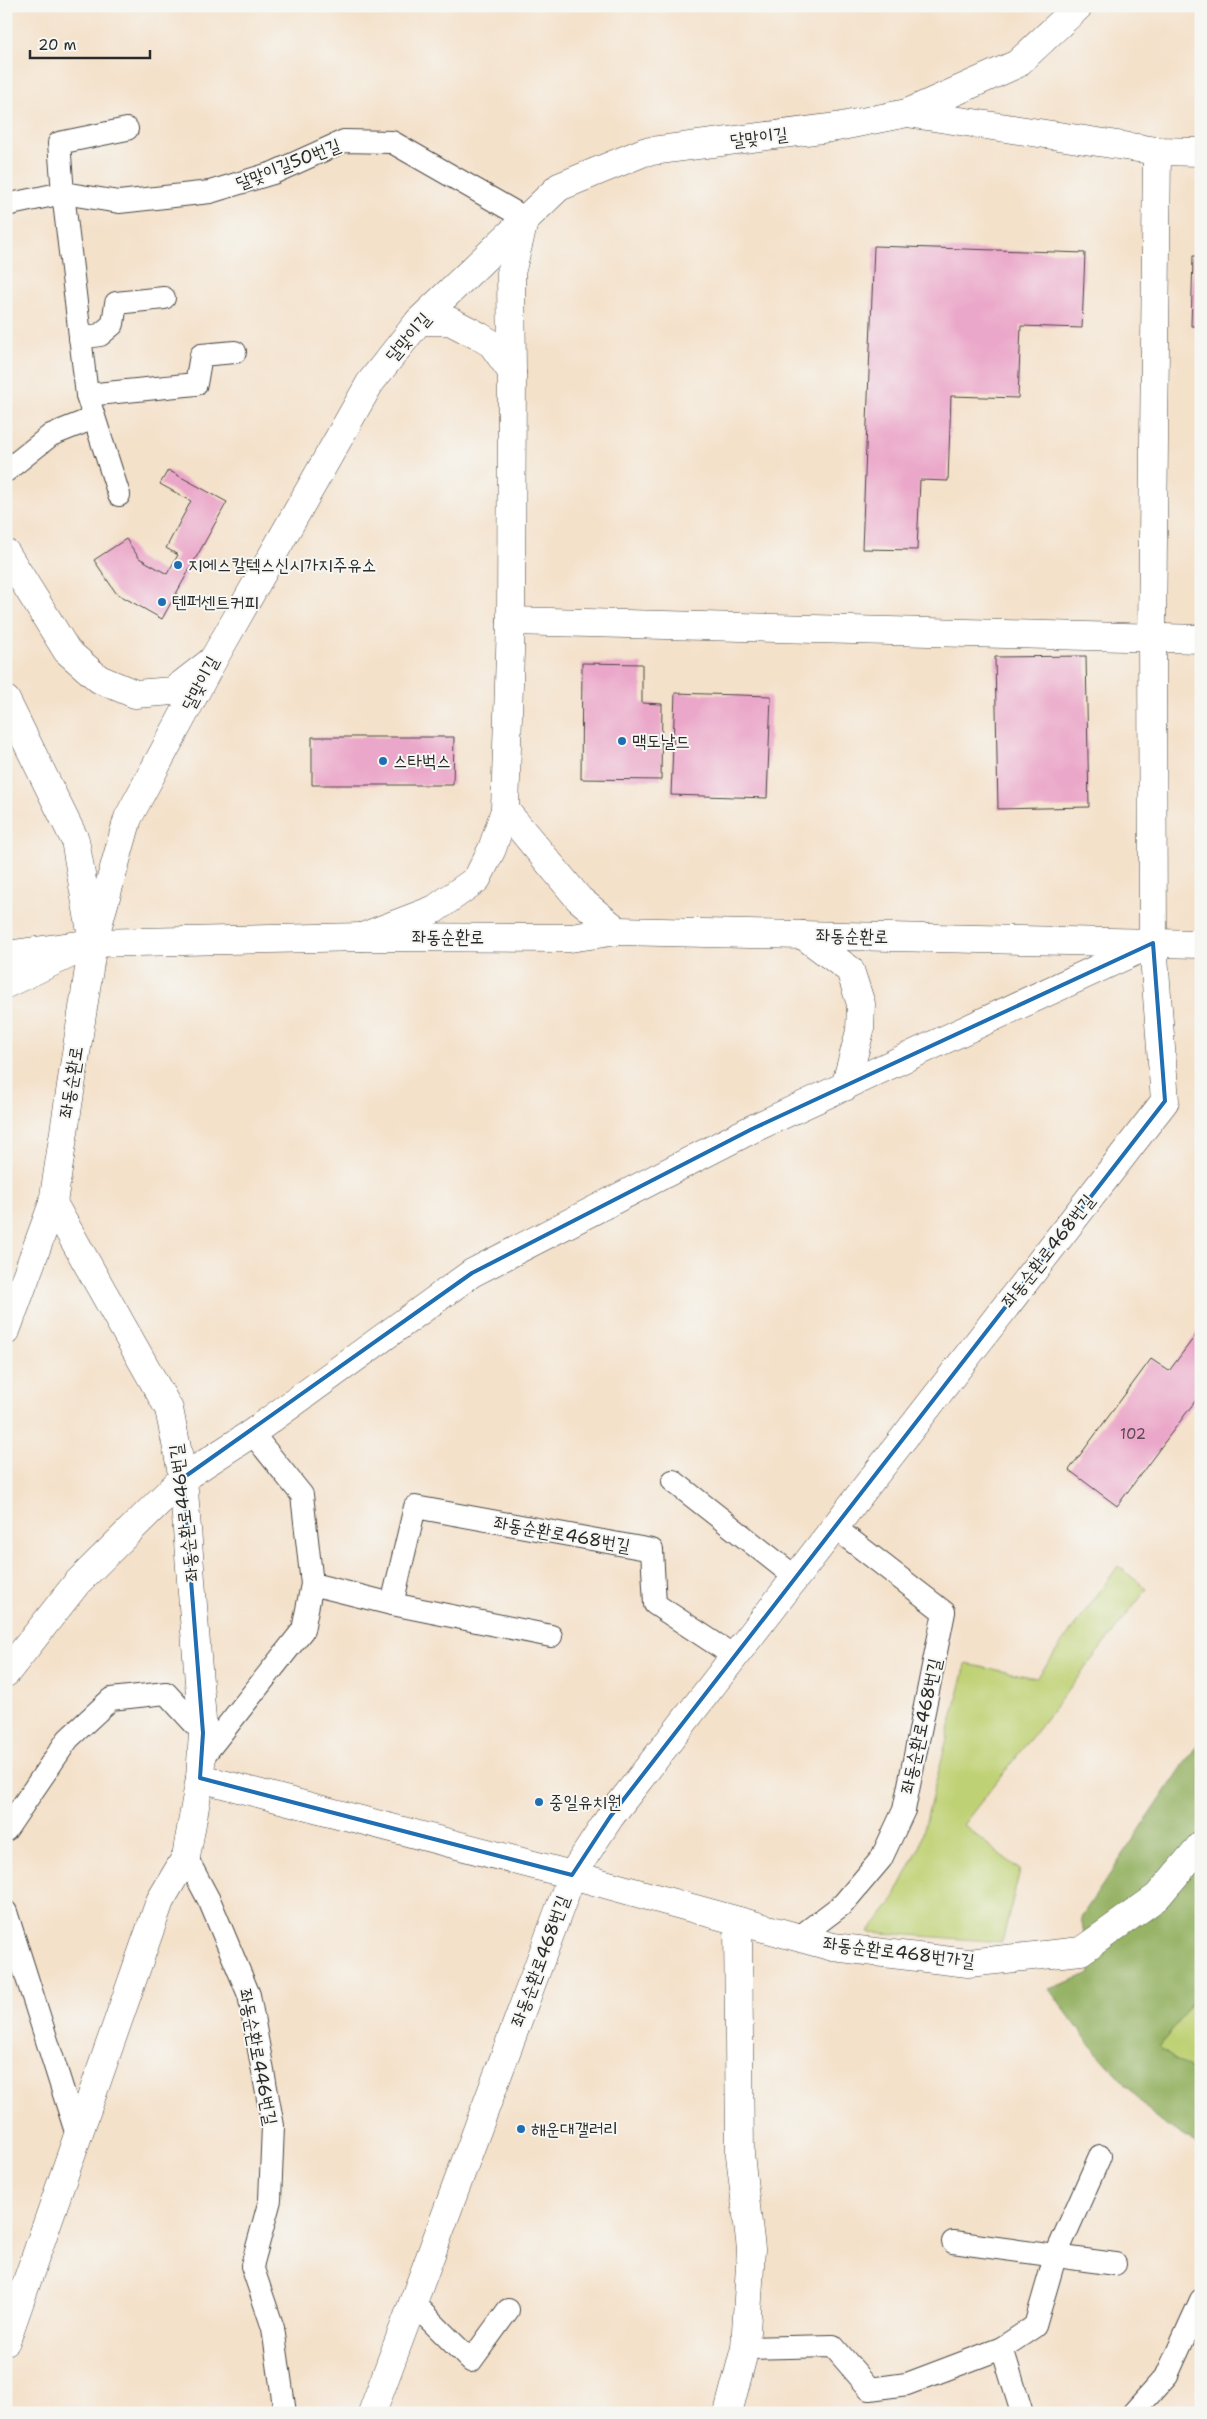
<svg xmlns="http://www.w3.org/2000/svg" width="1207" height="2419" font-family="'Shantell Sans','Poor Story',sans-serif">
<rect width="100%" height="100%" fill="#f6f6f2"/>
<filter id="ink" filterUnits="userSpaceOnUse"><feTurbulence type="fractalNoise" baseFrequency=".02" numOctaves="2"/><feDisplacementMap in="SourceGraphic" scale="10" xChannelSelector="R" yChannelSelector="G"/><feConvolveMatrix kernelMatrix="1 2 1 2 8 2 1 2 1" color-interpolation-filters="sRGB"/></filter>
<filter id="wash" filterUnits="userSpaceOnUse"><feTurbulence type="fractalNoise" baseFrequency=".0096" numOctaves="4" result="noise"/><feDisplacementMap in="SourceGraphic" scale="20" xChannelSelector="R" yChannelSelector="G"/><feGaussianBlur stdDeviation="1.12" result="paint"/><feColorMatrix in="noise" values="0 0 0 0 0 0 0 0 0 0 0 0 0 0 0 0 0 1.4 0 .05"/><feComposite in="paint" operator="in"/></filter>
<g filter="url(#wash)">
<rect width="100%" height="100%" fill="#f4e1ca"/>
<g fill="#bfd174" stroke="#757e50">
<polygon points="1118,1566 1147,1589 963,1825 1020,1870 1002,1942 868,1932 890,1906 919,1848 966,1664 1037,1678"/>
<polygon points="1201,1991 1201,2077 1159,2047"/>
</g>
<polygon fill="#97b366" stroke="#616f48" points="1201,1739 1201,1991 1159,2047 1201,2077 1201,2147 1155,2117 1092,2047 1049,1989 1091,1973 1081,1917"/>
<g id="blocks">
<g fill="#eba7c9">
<polygon points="874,246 1085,253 1082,328 1021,326 1018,398 951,396 948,481 920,480 917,550 862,549"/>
<polygon points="1193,256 1201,256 1201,326 1191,326"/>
<polygon points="168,470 227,502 162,619 116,593 94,560 126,539 139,558 167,574 178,555 166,548 191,501 160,484"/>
<polygon points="1086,656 1089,807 998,809 995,657"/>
<polygon points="582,663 642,664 642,703 662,704 661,780 581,779"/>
<polygon points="675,693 771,696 767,798 671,795"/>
<polygon points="312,737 454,737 453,785 312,785"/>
<polygon points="1201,1328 1201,1397 1199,1396 1117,1506 1069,1470 1151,1359 1169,1371"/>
</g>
</g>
</g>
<g filter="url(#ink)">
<use href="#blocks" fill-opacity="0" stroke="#494643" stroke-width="1"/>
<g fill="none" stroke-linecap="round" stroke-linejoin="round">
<defs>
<g id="service">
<polyline points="6,205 63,193 119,202 210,192 273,173 344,141 392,142 525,218"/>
<polyline points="80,338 100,335 113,324 116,303 164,298"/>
<polyline points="87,395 196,384 201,355 235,352"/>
<polyline points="6,471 51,435 94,418"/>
<polyline points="119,495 87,395 63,193 59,143 127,129"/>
<polyline points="252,1433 302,1495 312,1584"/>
<polyline points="673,1481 795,1577"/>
<polyline points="392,1604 415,1507 652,1550 655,1604 734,1656"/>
<polyline points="201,1759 303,1630 312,1584 392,1604 551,1636"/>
<polyline points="6,1830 68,1739 111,1699 166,1693 203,1733"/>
<polyline points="186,1857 210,1902 249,1995 273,2126 270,2200 252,2266 273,2328 285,2413"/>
<polyline points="6,1912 77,2135"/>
<polyline points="798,1938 843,1904 881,1859 904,1810 944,1612 834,1527"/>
<polyline points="953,2242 1115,2264"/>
<polyline points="413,2303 471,2361 508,2310"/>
<polyline points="745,2348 833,2346 870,2389 907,2384 1002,2348 1022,2413"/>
<polyline points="1002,2348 1035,2326 1055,2257 1100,2156"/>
<polyline points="1133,2413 1167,2375 1201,2300"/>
</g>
<g id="minor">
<polyline points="907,113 1157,151 1201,152"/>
<polyline points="6,553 67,651 99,679 135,694 173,691 213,660"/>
<polyline points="511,621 1201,639"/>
<polyline points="6,700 75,840 93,943 6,984"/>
<polyline points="803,935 850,970 861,1004 860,1031 845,1087"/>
<polyline points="6,1673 77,1583 183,1478 252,1433 472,1273 752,1129 1153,943"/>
<polyline points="200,1778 572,1875 833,1947 968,1963 1081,1951 1157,1897 1201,1845"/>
<polyline points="6,2341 160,1901 186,1857 200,1778 203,1733 183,1478 169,1409 53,1203"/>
<polyline points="372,2413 572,1875 610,1817 1165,1101 1153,943 1152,638 1157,151"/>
<polyline points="728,2413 745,2348 751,2249 740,2155 738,1921"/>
</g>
<g id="tertiary">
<polyline points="419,321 559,187 644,152 837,127 907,113 1017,64 1079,6"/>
<polyline points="6,955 93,943"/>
</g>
<g id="secondary">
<polyline points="512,372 511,273 525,218"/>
<polyline points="505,810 579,899 618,931"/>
<polyline points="93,943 362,937 570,938 618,931 1201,944"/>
<polyline points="6,1331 53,1203 93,943 128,818 213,660 370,383 419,321 450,321 479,336 492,344 512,372 511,621 505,810 492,849 477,879 435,909 362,937"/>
</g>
</defs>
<use href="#service" stroke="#494643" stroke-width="24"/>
<use href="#minor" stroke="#494643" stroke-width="29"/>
<use href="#tertiary" stroke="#494643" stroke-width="29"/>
<use href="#secondary" stroke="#494643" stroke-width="29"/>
<use href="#service" stroke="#fff" stroke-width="22"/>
<use href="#minor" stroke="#fff" stroke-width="28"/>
<use href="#tertiary" stroke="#fff" stroke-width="28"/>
<use href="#secondary" stroke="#fff" stroke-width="28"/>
</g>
</g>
<path fill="none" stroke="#1f6fb2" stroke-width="4" stroke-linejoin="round" d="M 1153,943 L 1165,1101 L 610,1817 L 572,1875 L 200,1778 L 203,1733 L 183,1478 L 472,1273 L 752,1129 Z"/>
<g fill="#1f6fb2" stroke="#f6f6f2" stroke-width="2">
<circle cx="178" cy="565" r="5"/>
<circle cx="162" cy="602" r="5"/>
<circle cx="622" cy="741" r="5"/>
<circle cx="383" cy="761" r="5"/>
<circle cx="539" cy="1802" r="5"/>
<circle cx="521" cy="2129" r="5"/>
</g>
<g text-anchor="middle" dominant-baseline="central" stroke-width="4" stroke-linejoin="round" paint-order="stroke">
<g font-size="15" fill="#5b4a52">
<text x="1133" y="1434">102</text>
</g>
<g font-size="18" fill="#2b2b2b" stroke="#f6f6f2">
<text transform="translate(759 137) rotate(-7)">달맞이길</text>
<text transform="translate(288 164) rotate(-21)">달맞이길50번길</text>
<text transform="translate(408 337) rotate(-49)">달맞이길</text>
<text transform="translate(200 683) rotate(-62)">달맞이길</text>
<text transform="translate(852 936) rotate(1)">좌동순환로</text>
<text x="448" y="937">좌동순환로</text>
<text transform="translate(71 1082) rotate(-81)">좌동순환로</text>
<text transform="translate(1048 1251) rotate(-52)">좌동순환로468번길</text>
<text transform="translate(184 1513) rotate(-97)">좌동순환로446번길</text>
<text transform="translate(562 1534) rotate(10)">좌동순환로468번길</text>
<text transform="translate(921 1726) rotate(-78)">좌동순환로468번길</text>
<text transform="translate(899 1952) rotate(7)">좌동순환로468번가길</text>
<text transform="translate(540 1961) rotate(-70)">좌동순환로468번길</text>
<text transform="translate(258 2057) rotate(79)">좌동순환로446번길</text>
</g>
<g font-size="18" fill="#2b2b2b" stroke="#f6f6f2" text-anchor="start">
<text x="188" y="565">지에스칼텍스신시가지주유소</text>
<text x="172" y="602">텐퍼센트커피</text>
<text x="632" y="741">맥도날드</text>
<text x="393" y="761">스타벅스</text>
<text x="549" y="1802">중일유치원</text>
<text x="531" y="2129">해운대갤러리</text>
</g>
</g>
<rect width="1207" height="2419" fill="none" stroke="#f6f6f2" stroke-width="25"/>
<path d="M30 50v8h120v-8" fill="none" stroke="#2b2b2b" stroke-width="2.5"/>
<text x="38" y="50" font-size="15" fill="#2b2b2b" stroke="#f6f6f2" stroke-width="4" paint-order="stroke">20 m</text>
</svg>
